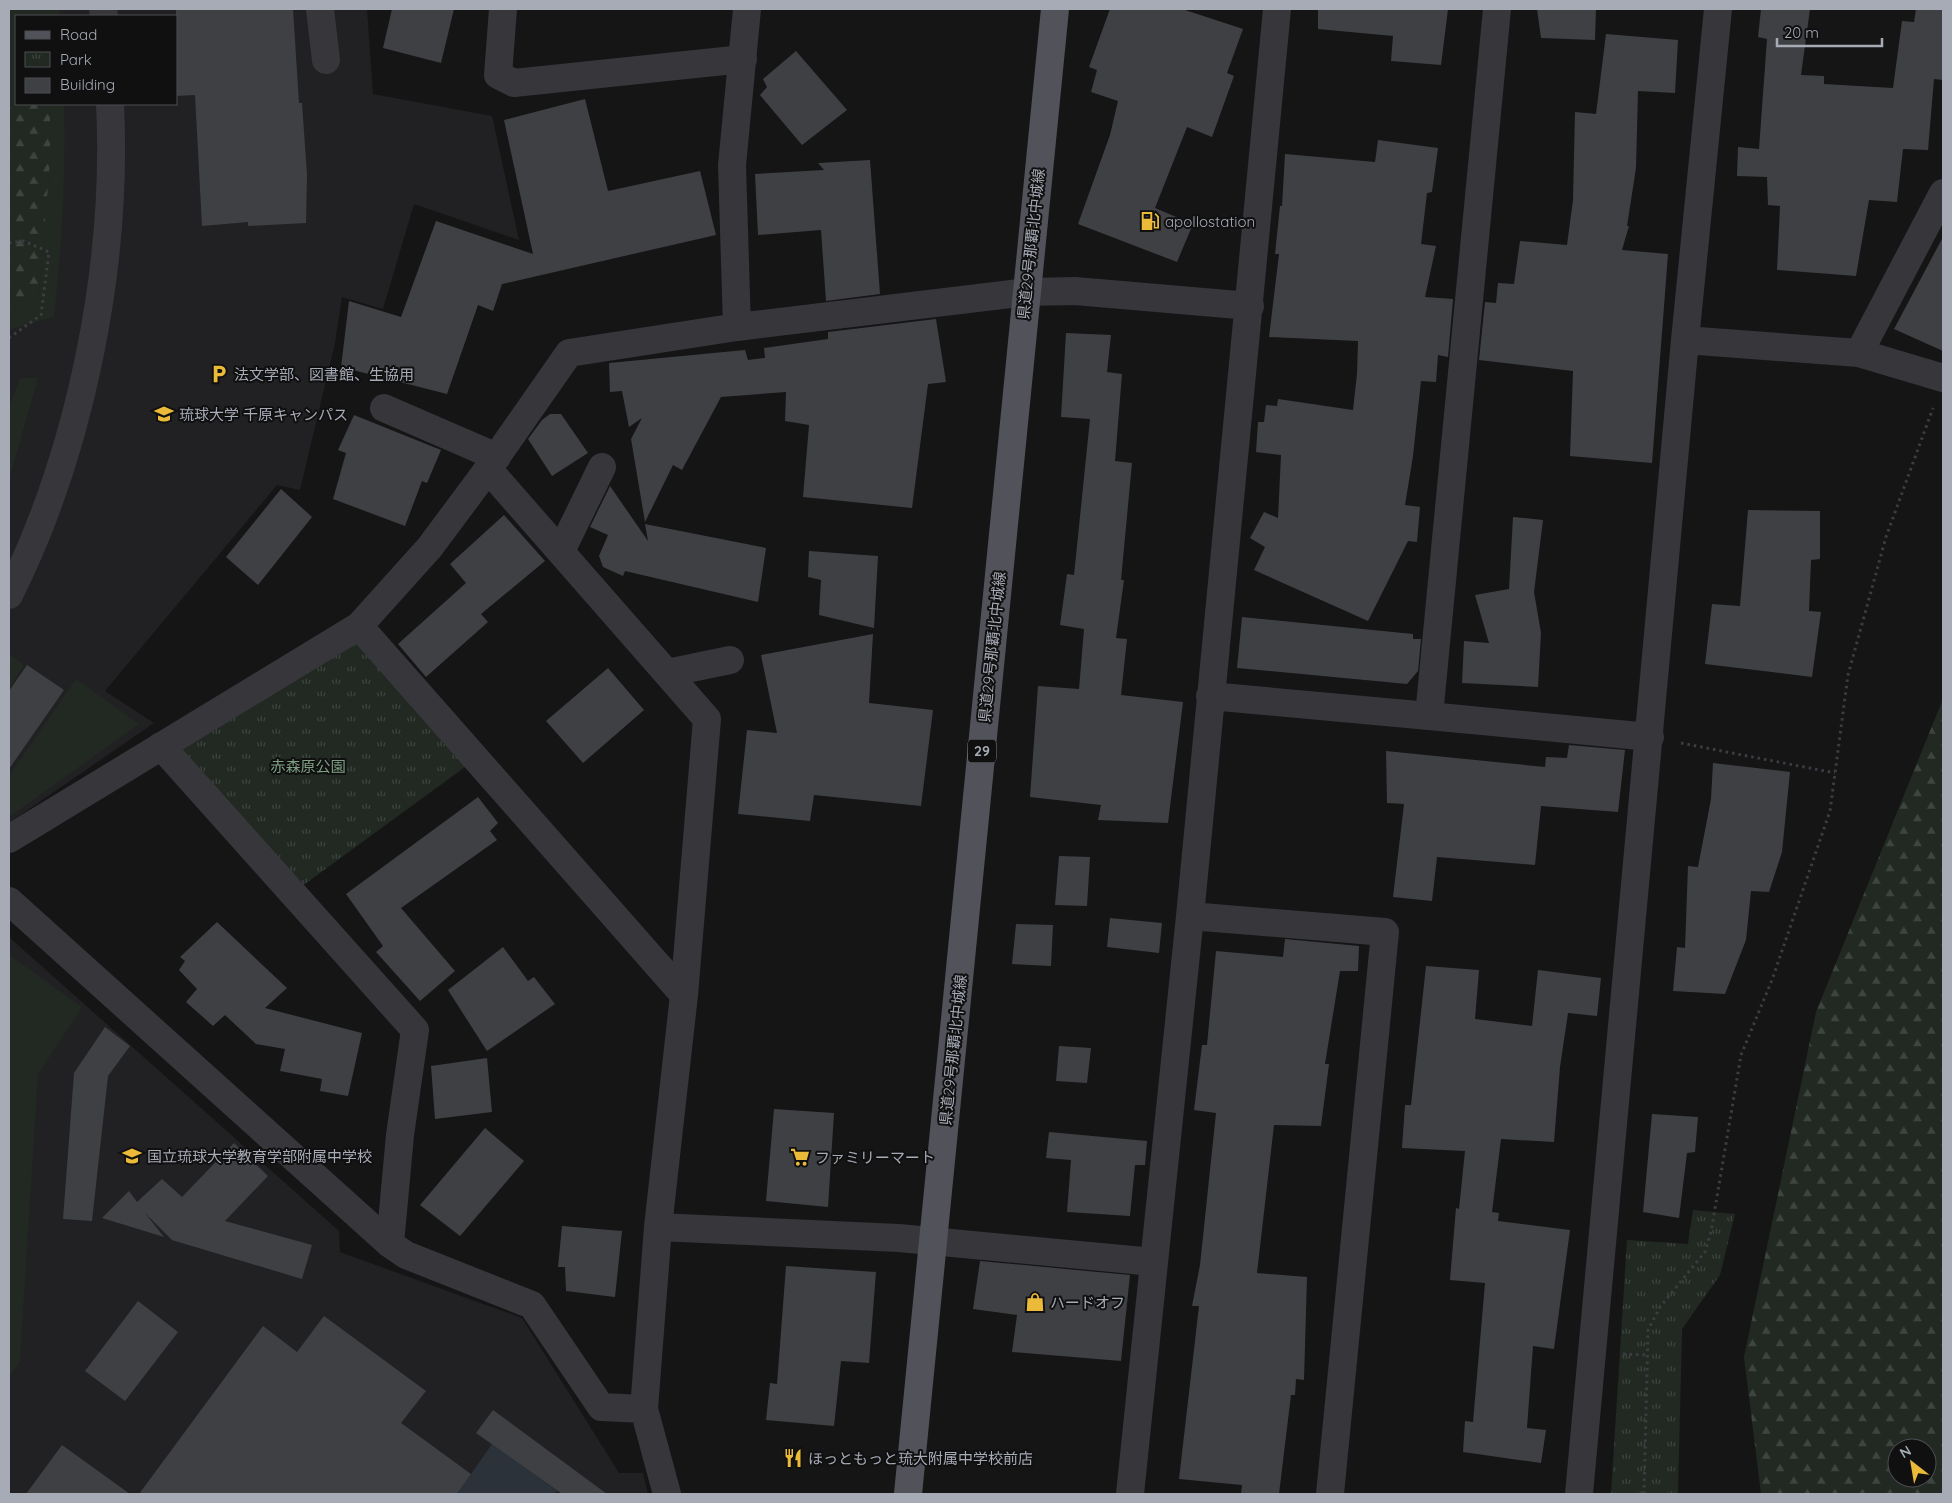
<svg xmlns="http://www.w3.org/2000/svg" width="1952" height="1503" font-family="Quicksand,'Noto Sans JP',sans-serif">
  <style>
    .built { fill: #212123; fill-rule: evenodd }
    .green { fill: #212922 }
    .forest { fill: url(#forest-firs); fill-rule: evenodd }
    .park { fill: url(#park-tufts) }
    .water { fill: #2b323a }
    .building { fill: #3f4043 }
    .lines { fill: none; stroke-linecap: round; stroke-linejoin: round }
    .path { stroke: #3c3d42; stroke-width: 3; stroke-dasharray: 2.5 4; stroke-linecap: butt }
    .minor { stroke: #36363b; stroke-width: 28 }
    .major { stroke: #52535a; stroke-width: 28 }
    .labels { text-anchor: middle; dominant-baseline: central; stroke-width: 4; stroke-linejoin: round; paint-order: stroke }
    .shield { fill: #101011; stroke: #7a7c84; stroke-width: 1 }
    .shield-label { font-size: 14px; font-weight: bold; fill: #a7abb6 }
    .poi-label { font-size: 15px; fill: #a7abb6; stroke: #101011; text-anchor: start }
    .street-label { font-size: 15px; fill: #a7abb6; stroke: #101011 }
    .park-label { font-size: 15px; fill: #7fa083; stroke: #101011 }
  </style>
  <defs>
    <pattern id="forest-firs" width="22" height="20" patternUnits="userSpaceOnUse" patternTransform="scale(1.25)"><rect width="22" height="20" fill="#212922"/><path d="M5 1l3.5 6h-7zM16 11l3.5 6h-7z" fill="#3e4540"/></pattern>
    <pattern id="park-tufts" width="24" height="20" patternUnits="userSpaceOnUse" patternTransform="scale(1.25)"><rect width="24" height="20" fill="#212922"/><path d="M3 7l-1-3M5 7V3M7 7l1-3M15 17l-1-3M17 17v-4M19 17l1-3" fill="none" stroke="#3e4540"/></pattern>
  </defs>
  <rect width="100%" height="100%" fill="#151516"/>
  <!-- built -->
  <path class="built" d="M9,9H367L373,94L492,116L519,240L414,204L383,309L342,297L335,343L300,490L277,485L105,691L154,723L9,823ZM16,16H176V104H16Z
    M9,937L339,1231L340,1252L522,1318L619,1473H643L648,1494H9Z"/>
  <!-- green -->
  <path class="green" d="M9,9H59V16H16V43H9Z
    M50,104H64C66,176 62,246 54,317L9,330V314L39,294L50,162Z
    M20,378H38L9,480V407Z
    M9,654L24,665L9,688Z
    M76,679L139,724L9,817V776Z
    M9,955L82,1007L38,1074L20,1361L9,1377Z"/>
  <!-- forest -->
  <path class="forest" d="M9,43H16V104H50V162L39,294L9,314Z
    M1943,699V1494H1761L1744,1357L1816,1012ZM1897,1448H1927V1478H1897Z"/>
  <!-- park -->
  <path class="park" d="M359,626L476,759L294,892L161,746Z
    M1693,1210L1735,1214L1720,1275L1682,1329L1678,1494H1611L1627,1240L1688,1244Z"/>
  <!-- water -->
  <path class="water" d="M492,1444L557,1491L555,1494H457Z"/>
  <!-- building -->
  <path class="building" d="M176,9H293L299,103H302L307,175L306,223L248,226V222L202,226L195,95L176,96Z
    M392,9H454L441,63L383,48Z
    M1110,9H1182L1243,29L1227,73L1234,76L1212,137L1187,127L1155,208L1193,224L1177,262L1078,224L1110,135L1118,101L1091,92L1097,70L1089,67Z
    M1318,9H1448L1441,65L1391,61L1393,36L1318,29Z
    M1537,9H1596L1595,40L1541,38Z
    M1761,9H1810L1801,75L1824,76V84L1893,88L1902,21L1914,22L1916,9H1943V80L1934,79L1928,150L1903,149L1897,202L1869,200L1856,276L1777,270L1780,206L1768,205L1767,177L1737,176L1738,147L1759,149L1767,39L1758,37Z
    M1606,34L1678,40L1675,93L1638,91L1636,168L1627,226H1629L1622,250L1668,254L1652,463L1570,456L1573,371L1479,360L1485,302L1496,303L1498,283L1514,284L1520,241L1567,245L1573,200L1575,112L1596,114Z
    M796,51L847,110L802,145L760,95L767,87L763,79Z
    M585,99L608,191L700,171L716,235L502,284L493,311L478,305L447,394L341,367L349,301L401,317L436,221L533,254L504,120Z
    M1378,140L1438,148L1432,192L1427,193L1421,244L1436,246L1425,297L1453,299L1448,357L1438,355L1436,382L1421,381L1413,456L1405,505L1420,507L1417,542L1408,541L1368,621L1254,570L1265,547L1250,538L1264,512L1278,518L1281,455L1256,452L1258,422H1264L1266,405L1277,406L1278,399L1353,410L1357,374L1358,341L1269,337L1279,254H1275L1280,206H1282L1285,154L1375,162Z
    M870,160L880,294L826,301L821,230L758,235L755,174L824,170L818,163Z
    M1943,237V351L1894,329Z
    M936,319L946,382L928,384L912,508L803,497L809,425L785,421L786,392L721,397L682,470L673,465L645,522L631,439L642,418L629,427L622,391L610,392L609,363L745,350L748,360L765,358L764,348L828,339V332Z
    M1066,333L1111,335L1107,372L1122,374L1115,461L1132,463L1121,580H1124L1116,638L1127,639L1121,695L1183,702L1168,823L1098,820L1101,805L1030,797L1038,686L1079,689L1084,629L1060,625L1067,574L1074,575L1090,419L1061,417Z
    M550,414H561L588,453L552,476L528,439L542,420Z
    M354,415L441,450L427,483L422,481L405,526L333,499L346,453L338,450Z
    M610,486L648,541L645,524L766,548L758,602L625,571L623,576L603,567L599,556L608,535L590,527Z
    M281,489L312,517L258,585L226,557Z
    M1748,510L1820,511V559L1811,560L1809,611L1821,612L1812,677L1705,664L1712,604L1740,606Z
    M504,515L545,561L481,614L488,622L426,677L398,644L466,583L450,564Z
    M1513,517L1543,520L1534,592L1541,633L1538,687L1462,683L1464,641L1489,643L1475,595L1509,589Z
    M809,551L878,556L874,628L819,615L821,580L808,577Z
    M1242,617L1413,634V639H1421L1418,671L1407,684L1237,668Z
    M873,634L869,703L933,710L921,806L814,795L810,821L738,814L747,730L777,733L761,655Z
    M27,665L64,690L9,769V691Z
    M608,668L644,710L583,763L546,721Z
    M1569,745L1625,750L1618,812L1541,806L1535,865L1437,857L1432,901L1393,897L1404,804L1387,803L1386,751L1545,767L1546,757L1567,758Z
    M1713,763L1790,772L1782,852L1769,892L1751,891L1746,940L1725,994L1673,991L1677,947L1685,948L1688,866L1698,867L1711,799Z
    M478,797L498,823L490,831L497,840L401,908L455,971L420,1001L376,952L383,946L346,894Z
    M1059,856L1090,857L1087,906L1055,905Z
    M1110,918L1162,923L1159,953L1107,947Z
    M217,922L287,988L265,1008L362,1033L348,1096L320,1091L322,1079L280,1071L285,1049L256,1044L225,1015L213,1026L186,1002L197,989L179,970L185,961L180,957Z
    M1016,924L1053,925L1051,966L1012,964Z
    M1285,939L1359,946L1358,971H1340L1325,1064H1329L1321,1126L1274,1125L1257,1273L1307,1277L1304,1380L1296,1379L1295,1395H1291L1279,1494H1241L1242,1485L1179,1479L1199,1306H1192L1200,1265L1216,1113L1194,1110L1202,1045H1207L1216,951L1283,957Z
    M503,947L528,981L534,977L555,1004L487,1051L448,990Z
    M1426,966L1479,970L1475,1019L1532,1026L1538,970L1601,978L1597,1016L1568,1013L1560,1067L1554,1142L1501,1139L1492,1212L1499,1213L1498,1221L1570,1230L1554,1349L1533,1346L1527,1428L1546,1430L1541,1463L1463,1452L1465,1421L1473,1422L1485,1283L1450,1280L1456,1208L1459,1209L1465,1151L1402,1148L1405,1105H1411Z
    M105,1027L130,1046L108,1076L92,1221L63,1219L74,1073Z
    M1059,1046L1091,1048L1087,1083L1056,1081Z
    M487,1058L492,1112L435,1119L431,1066Z
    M774,1109L834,1113L828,1207L766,1201Z
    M1652,1114L1698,1117L1695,1152L1687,1153L1679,1218L1643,1212Z
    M485,1128L524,1161L460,1236L420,1205Z
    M1049,1132L1147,1141L1145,1165H1135L1130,1216L1067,1212L1071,1160L1046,1158Z
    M234,1143L268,1176L225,1221L312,1245L302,1279L172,1240L145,1213L164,1237L102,1218L129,1191L137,1202L162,1179L182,1197Z
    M562,1226L622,1231L615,1297L566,1291L565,1267H558Z
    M980,1261L1130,1275L1121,1361L1012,1352L1017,1315L973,1309Z
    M786,1266L876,1272L869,1363L841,1361L834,1426L766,1420L770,1383L777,1384Z
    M138,1301L178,1332L125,1401L85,1371Z
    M324,1316L426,1391L401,1423L471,1474L457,1494H139L263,1326L297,1352Z
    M493,1410L607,1494H562L476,1433Z
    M62,1445L130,1494H26Z"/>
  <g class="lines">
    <!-- path -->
    <path class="path" d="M9,243L24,241L49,252L41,315L9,338
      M1681,743L1835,773
      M1623,1354L1647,1355
      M1644,1494L1648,1330L1660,1307L1705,1252L1711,1232L1741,1055L1772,980L1830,811L1848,675L1886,537L1933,408"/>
    <!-- minor -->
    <path class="minor" d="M103,9L104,16
      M320,9L326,60
      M503,9L498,75L514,83L743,59
      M1497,9L1429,716L1650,737
      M737,327L732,165L747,9
      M1685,340L1859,353L1943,193
      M1859,353L1943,378
      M384,408L497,457
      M488,469L707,719L684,995L658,1227
      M561,551L602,467
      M9,595C81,451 118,265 110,104
      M359,626L684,995
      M667,673L730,660
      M1210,696L1429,716
      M161,746L415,1030L400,1135L390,1244L406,1255L532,1305L601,1407L644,1409L667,1494
      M9,839L359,626L430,547L488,469L569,353L737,327L1027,292L1075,291L1250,306
      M9,901L390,1244
      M1190,916L1385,932L1330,1494
      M644,1409L658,1227L899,1238L1154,1262
      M1130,1494L1190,916L1277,9
      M1579,1494L1685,340L1718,9"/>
    <!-- major -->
    <path class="major" d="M908,1494L1055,9"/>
  </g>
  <!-- icons -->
  <defs>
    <g id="fuel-bare" transform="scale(1.5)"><path d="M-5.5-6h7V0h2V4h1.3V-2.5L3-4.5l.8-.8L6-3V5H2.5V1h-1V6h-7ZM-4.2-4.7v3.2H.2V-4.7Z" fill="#ebba38" stroke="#101011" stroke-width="2.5" paint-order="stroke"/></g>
    <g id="parking-bare" transform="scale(1.5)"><path d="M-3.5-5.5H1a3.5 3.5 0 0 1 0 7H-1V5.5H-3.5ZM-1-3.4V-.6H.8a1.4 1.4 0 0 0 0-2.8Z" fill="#ebba38" stroke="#101011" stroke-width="2.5" paint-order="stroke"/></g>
    <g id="university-bare" transform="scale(1.5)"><path d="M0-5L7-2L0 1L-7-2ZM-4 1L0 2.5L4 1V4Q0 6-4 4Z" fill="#ebba38" stroke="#101011" stroke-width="2.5" paint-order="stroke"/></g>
    <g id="school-bare" transform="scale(1.5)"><path d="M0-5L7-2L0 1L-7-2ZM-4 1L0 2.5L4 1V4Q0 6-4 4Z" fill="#ebba38" stroke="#101011" stroke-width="2.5" paint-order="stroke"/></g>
    <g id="supermarket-bare" transform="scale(1.5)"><path d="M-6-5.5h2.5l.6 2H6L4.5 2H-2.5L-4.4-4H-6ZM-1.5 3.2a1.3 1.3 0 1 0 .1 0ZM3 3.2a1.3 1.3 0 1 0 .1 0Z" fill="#ebba38" stroke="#101011" stroke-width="2.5" paint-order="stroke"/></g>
    <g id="shop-bare" transform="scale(1.5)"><path d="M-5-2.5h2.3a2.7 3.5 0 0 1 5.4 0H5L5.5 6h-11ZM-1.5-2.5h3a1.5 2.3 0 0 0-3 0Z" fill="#ebba38" stroke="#101011" stroke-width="2.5" paint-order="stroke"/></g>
    <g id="restaurant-bare" transform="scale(1.5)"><path d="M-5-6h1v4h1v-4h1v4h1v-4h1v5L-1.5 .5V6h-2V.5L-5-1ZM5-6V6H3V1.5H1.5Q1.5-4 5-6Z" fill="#ebba38" stroke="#101011" stroke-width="2.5" paint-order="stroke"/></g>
  </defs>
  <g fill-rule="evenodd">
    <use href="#fuel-bare" x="1150" y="221"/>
    <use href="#parking-bare" x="219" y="374"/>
    <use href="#university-bare" x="164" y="414"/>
    <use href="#school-bare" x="132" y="1156"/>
    <use href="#supermarket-bare" x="800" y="1157"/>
    <use href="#shop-bare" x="1035" y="1302"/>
    <use href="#restaurant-bare" x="793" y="1458"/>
  </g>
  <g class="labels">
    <!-- shield labels -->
    <rect class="shield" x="968" y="739.5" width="28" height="23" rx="4"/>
    <g class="shield-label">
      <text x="982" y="751">29</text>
    </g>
    <!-- poi labels -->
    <g class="poi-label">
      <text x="1165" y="221">apollostation</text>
      <text x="234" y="374">法文学部、図書館、生協用</text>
      <text x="179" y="414">琉球大学 千原キャンパス</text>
      <text x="147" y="1156">国立琉球大学教育学部附属中学校</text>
      <text x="815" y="1157">ファミリーマート</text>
      <text x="1050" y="1302">ハードオフ</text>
      <text x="808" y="1458">ほっともっと琉大附属中学校前店</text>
    </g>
    <!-- street labels -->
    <g class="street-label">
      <text transform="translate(1031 244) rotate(-84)">県道29号那覇北中城線</text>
      <text transform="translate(992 647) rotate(-84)">県道29号那覇北中城線</text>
      <text transform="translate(953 1050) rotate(-84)">県道29号那覇北中城線</text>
    </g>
    <!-- park labels -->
    <g class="park-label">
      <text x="308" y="766">赤森原公園</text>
    </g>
  </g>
  <!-- border -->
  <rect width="1952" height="1503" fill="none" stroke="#a7abb6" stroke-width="20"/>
  <!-- legend -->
  <rect x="15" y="15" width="162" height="90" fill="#101011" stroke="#4c4e53"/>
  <rect x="25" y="31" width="25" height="8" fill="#52535a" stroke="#4c4e53"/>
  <text x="60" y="40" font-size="15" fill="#a7abb6">Road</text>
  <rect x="25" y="52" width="25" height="15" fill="url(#park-tufts)" stroke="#4c4e53"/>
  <text x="60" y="65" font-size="15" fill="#a7abb6">Park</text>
  <rect x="25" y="78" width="25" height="15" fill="#3f4043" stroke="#4c4e53"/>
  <text x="60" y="90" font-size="15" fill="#a7abb6">Building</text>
  <!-- north arrow -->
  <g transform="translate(1912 1463) rotate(329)"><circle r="24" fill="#101011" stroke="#4c4e53"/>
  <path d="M0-4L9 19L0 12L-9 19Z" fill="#ebba38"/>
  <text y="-8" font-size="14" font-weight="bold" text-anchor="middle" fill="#a7abb6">N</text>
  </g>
  <!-- scale -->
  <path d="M1777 38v8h105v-8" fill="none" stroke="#a7abb6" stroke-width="2.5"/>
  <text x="1784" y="38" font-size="15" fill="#a7abb6" stroke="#101011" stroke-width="4" paint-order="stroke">20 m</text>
</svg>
